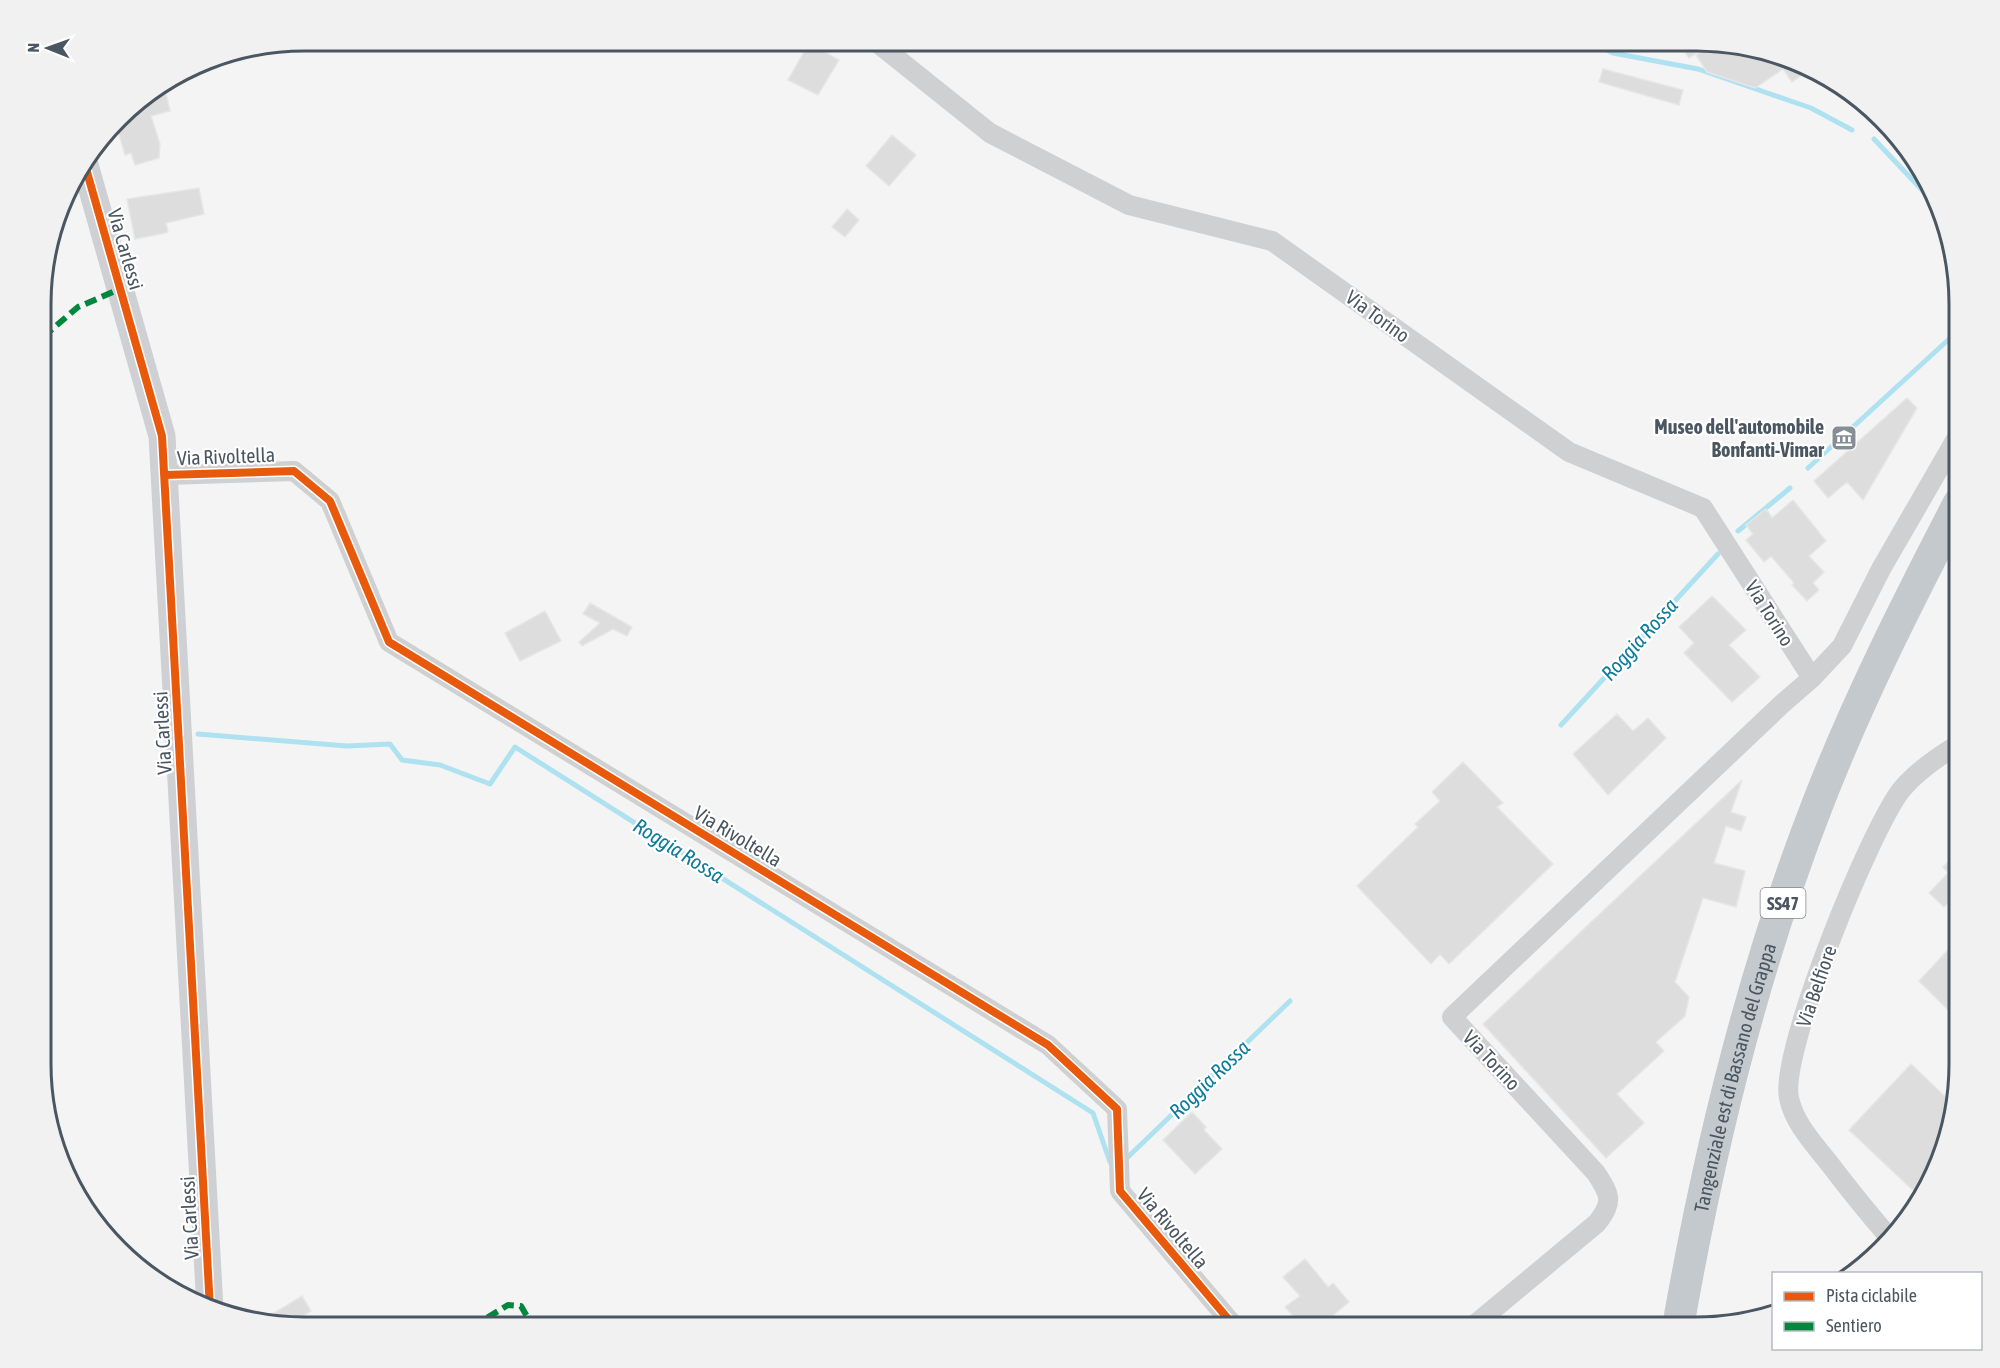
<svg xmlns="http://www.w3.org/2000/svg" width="2000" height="1368" font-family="'Asap Condensed',sans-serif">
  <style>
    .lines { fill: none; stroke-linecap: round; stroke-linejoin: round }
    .stream { stroke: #aee2f0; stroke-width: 5 }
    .building { fill: #ddddde; stroke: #e5e6e7; stroke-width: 1.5 }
    .minor { stroke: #ced0d2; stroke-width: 20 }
    .secondary { stroke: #ced0d4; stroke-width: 27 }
    .trunk { stroke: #c4c9cd; stroke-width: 32 }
    .quiet { stroke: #00873e; stroke-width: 6; stroke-dasharray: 12 6; stroke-linecap: butt }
    .cycleway-casing { stroke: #fff; stroke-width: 11 }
    .cycleway { stroke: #e8590c; stroke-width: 8 }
    .labels { text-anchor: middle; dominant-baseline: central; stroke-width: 4.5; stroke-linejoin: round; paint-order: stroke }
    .shield { fill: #fff; stroke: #808990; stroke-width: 1.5 }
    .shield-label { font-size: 18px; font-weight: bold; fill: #4a5661 }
    .street-label { font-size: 20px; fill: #4a5661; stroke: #fff }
    .poi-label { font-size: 20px; font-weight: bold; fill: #4a5661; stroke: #fff; text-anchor: end }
    .water-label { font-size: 21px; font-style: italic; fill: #0c7c9b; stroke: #fff }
    .rim { fill: none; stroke: #4a5661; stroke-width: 3 }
  </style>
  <rect width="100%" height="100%" fill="#f4f4f4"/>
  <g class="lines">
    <!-- stream -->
    <path class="stream" d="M1587,41L1613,53L1698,69L1811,108L1852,130
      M1874,139L1938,207
      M1808,468L1959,330
      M1738,531L1790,488
      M1561,725L1718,554
      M198,734L347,746L390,744L402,760L440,765L490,784L515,747L1093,1113L1110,1162
      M1128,1157L1290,1001"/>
  </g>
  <!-- building -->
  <path class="building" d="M1677,41H1713L1689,58Z
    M1716,42L1781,55L1809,70L1792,82L1783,69L1755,88L1707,72L1696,55Z
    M808,45L813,49L815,46L839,60L818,95L788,80Z
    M1603,69L1683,90L1679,105L1599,82Z
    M164,85L170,111L151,116L160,144L159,158L135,165L131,153L125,155L116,124L130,106Z
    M892,135L916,155L889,186L866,166Z
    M199,188L204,214L166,223L168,232L165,233L135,239L127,199Z
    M847,209L859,220L845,237L832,227Z
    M1907,398L1917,408L1863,500L1847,482L1828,498L1814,481Z
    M1793,500L1826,541L1809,556L1824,572L1813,583L1819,590L1807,601L1792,585L1794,583L1771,556L1764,562L1746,540L1753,534L1746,525L1766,509L1772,518Z
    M1712,596L1746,630L1729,645L1760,677L1732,702L1684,653L1694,643L1679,627Z
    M590,603L632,627L627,636L613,629L582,646L579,642L600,623L583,614Z
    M545,611L561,641L520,661L505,633Z
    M1617,714L1633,731L1648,718L1666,738L1608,795L1573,754Z
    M1463,762L1503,803L1497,807L1553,864L1449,964L1440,954L1431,964L1357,886L1418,827L1415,824L1440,801L1432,792Z
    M1742,780L1731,812L1746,817L1741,831L1726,826L1714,863L1745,871L1736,907L1703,898L1675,982L1689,997L1685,1016L1656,1042L1664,1051L1617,1094L1644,1123L1606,1158L1483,1024Z
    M1959,851V892L1944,907L1929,893L1948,873L1943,867Z
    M1959,938V998L1948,1010L1919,981Z
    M1911,1064L1954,1105L1945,1149L1920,1197L1849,1130Z
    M1192,1112L1206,1127L1204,1130L1222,1149L1195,1174L1163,1140Z
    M1305,1259L1328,1287L1333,1283L1349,1302L1319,1327H1303L1285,1307L1300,1296L1283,1277Z
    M302,1296L311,1311L286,1327L282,1326L274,1313Z"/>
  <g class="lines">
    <!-- minor -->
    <path class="minor" d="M875,41L990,133L1129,205L1272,241L1569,452L1703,508L1812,678
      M165,475L294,471L330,501L389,642L1048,1045L1117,1109L1120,1191L1235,1327
      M1889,1237C1868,1213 1848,1188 1829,1163C1814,1144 1794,1123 1789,1098C1779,1053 1871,827 1902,789C1917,771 1939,756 1959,744
      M1472,1327L1597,1223C1614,1201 1610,1195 1596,1173L1452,1017L1782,704L1812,678L1842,646L1881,569L1959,434"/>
    <!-- secondary -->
    <path class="secondary" d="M85,165L162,436L210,1309"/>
    <!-- trunk -->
    <path class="trunk" id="s1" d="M1678,1327C1709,1149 1752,972 1818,803C1858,700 1908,601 1959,503"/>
    <!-- quiet -->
    <path class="quiet" d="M43,337L78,307L120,289
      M472,1327L508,1305L521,1306L533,1327"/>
    <!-- cycleway casing -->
    <g class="cycleway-casing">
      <path id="cycleway" d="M85,165L162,436L210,1309
        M165,475L294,471L330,501L389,642L1048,1045L1117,1109L1120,1191L1235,1327"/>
    </g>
    <!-- cycleway -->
    <use href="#cycleway" class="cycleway"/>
  </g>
  <!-- icons -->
  <defs>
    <g id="museum-square" transform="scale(1.35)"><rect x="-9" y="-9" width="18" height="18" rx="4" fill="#868d94" stroke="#fff"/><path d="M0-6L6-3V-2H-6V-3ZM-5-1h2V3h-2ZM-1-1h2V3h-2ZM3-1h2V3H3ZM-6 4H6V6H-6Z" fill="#fff"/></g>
  </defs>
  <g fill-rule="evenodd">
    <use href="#museum-square" x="1844" y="438"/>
  </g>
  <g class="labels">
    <!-- shield labels -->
    <rect class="shield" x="1760.5" y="888" width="45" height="30" rx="4.5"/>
    <g class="shield-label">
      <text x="1783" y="903">SS47</text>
    </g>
    <!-- street labels -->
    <g class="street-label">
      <text transform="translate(126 249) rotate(74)">Via Carlessi</text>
      <text transform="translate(1378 316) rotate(36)">Via Torino</text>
      <text transform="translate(226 456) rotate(-2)">Via Rivoltella</text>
      <text transform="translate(1770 613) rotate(58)">Via Torino</text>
      <text transform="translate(162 733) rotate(-93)">Via Carlessi</text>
      <text transform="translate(738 836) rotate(31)">Via Rivoltella</text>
      <text transform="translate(1816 986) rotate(-71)">Via Belfiore</text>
      <text transform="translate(1492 1060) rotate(47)">Via Torino</text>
      <text stroke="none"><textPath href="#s1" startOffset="256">Tangenziale est di Bassano del Grappa</textPath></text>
      <text transform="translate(189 1218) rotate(-93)">Via Carlessi</text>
      <text transform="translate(1173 1228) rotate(50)">Via Rivoltella</text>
    </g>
    <!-- poi labels -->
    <g class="poi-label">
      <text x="1824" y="426">Museo dell'automobile<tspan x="1824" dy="23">Bonfanti-Vimar</tspan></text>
    </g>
    <!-- water labels -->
    <g class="water-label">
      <text transform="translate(1639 639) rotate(-48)">Roggia Rossa</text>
      <text transform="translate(679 850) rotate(32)">Roggia Rossa</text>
      <text transform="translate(1209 1079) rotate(-44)">Roggia Rossa</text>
    </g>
  </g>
  <!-- crop -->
  <path d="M0 0H2000V1368H0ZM304 51H1696A253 253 0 0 1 1949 304V1064A253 253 0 0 1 1696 1317H304A253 253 0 0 1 51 1064V304A253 253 0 0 1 304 51Z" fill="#f1f1f2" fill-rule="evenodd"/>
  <path class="rim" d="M304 51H1696A253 253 0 0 1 1949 304V1064A253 253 0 0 1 1696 1317H304A253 253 0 0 1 51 1064V304A253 253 0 0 1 304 51Z"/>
  <!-- legend -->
  <rect x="1772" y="1272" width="210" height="78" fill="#ffffff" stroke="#b7bbc0" stroke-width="1.5"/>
  <rect x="1784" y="1292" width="30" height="9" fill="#e8590c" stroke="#b7bbc0" stroke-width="1.5"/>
  <text x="1826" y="1302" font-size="18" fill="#4a5661">Pista ciclabile</text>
  <rect x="1784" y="1322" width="30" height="9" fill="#00873e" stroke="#b7bbc0" stroke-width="1.5"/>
  <text x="1826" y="1332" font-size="18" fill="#4a5661">Sentiero</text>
  <!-- north arrow -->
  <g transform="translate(48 48) rotate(271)" stroke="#ffffff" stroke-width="4.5" paint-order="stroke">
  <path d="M0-4.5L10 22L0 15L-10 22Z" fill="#4a5661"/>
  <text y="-9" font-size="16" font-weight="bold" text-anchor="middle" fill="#4a5661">N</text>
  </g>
</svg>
